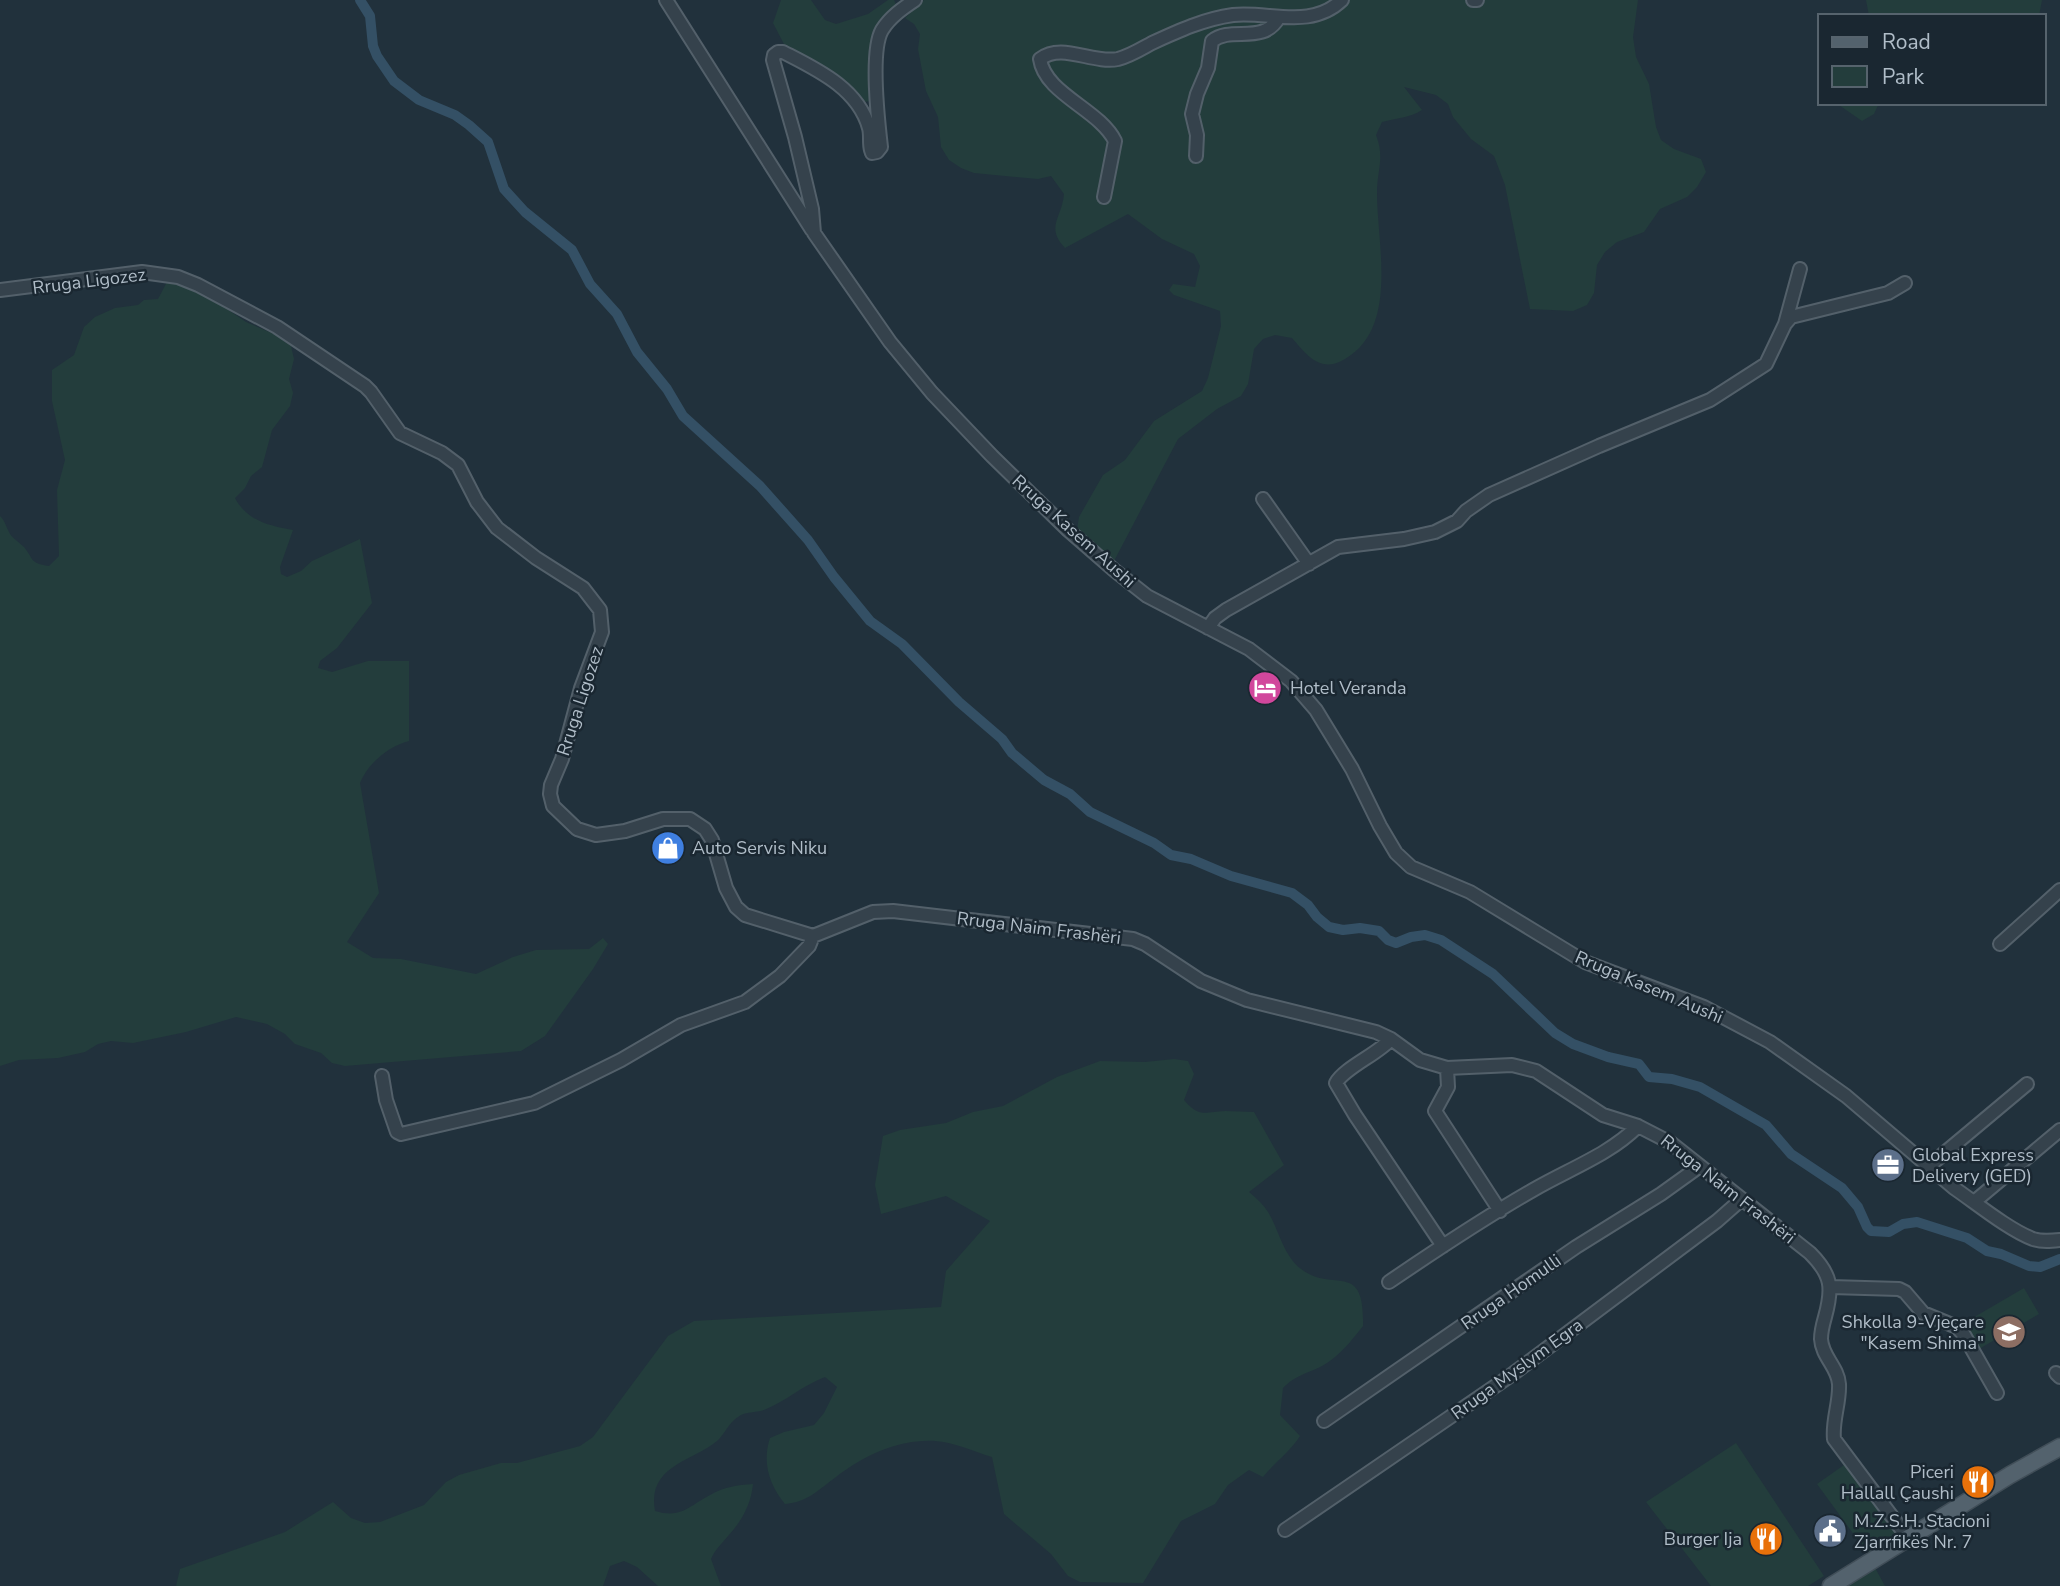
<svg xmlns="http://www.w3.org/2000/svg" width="2060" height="1586" font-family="'Nunito Sans',sans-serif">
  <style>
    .green { fill: #233d3c }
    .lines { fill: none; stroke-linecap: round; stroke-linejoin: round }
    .canal { stroke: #345065; stroke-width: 10 }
    .minor-casing { stroke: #53606a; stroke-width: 16 }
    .major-casing { stroke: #414e58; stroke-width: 19 }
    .minor { stroke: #35424c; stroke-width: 12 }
    .major { stroke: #53626d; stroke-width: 16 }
    .labels { text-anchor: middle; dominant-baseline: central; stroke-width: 5; stroke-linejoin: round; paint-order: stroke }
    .street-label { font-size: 18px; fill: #b0bdc8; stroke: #1a2731 }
    .poi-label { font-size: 18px; fill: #b0bdc8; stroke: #1a2731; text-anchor: start }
  </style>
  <rect width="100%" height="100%" fill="#21313c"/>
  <!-- green -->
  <path class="green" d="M781,0H811L825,20L836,24L868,14L888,0H894L900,13L886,22L874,101L861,102L786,48L773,23Z
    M924,0H1638L1633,37L1636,57L1649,84L1656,127L1661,140L1674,149L1701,159L1706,172L1697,187L1687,197L1660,209L1644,232L1617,242L1605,252L1597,265L1594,293L1587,305L1573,311L1530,309L1505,185L1494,156L1471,139L1453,117L1448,104L1436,95L1404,87L1422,110C1409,118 1397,118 1382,122L1376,135C1385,158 1377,170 1377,193C1377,244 1399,328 1345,359C1320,374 1307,355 1292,338L1275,335L1263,339L1254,349L1248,384L1241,396L1217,409L1178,439L1113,563L1077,529L1079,517L1103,475L1125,460L1154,421L1202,391L1208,378L1221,326L1220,311L1174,295L1169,290L1173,284L1195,287L1200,266L1194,254L1162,239L1128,214L1065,248C1045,227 1062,218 1064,194L1051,176L1038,179L974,173L961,168L949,160L941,147L938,117L926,91L918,49L920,34L914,24L905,18Z
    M1866,0H2042L2039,16H1869Z
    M1836,103H1879L1874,114L1862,121Z
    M168,280L208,296L246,322L274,334L291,346L294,359L289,379L293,393L290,406L272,430L262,467L251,476L245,488L235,498C247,521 270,526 293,530L280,567L281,574L287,577L301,571L312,561L360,539L372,603L337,648L320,661L318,668L332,672L368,661H409V741C389,746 368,763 360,783L379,893L347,942L373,958L401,959L476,974L513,957L536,950L589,949L603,938L608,944L593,969L545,1036L521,1051L345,1066L332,1063L321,1053L295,1044L285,1034L267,1024L236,1017L186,1032L133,1043L111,1041L98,1044L85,1052L58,1058L19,1060L0,1066V516C5,521 5,524 8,530C11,538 18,541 24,547C34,559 29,563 49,566L59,556L57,490L65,460L52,401V370L74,355L84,327L95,317L115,308L138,305L144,300L158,299Z
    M1174,1059L1188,1061L1194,1074L1184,1100C1199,1118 1205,1112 1225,1111C1234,1111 1244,1112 1254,1112L1284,1165L1249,1192C1256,1198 1263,1204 1268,1212C1279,1230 1283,1255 1301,1269C1334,1294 1365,1259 1363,1326C1351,1341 1339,1357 1322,1366C1306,1374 1296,1375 1283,1388L1280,1415L1300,1436C1290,1452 1275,1462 1263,1477L1249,1470L1228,1485L1215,1504L1181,1521L1143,1583L1080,1582L1068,1576L1051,1554L1004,1514L992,1457C975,1452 954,1442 935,1441C899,1439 865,1455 836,1477C818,1490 808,1502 785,1504C769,1485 762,1462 770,1438L784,1432L814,1425L824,1413L837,1387L825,1377C803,1385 785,1402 764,1410C755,1413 746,1411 738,1417C729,1422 725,1434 717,1441C691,1462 647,1466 655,1511C681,1519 689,1506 710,1495C724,1487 737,1485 753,1484C751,1504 742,1521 728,1536C721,1545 716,1548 711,1559L721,1586H658L637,1567L624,1561L610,1566L603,1586H176L180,1569L285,1532L333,1502L351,1518L365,1523L380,1522L424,1505L446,1482L459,1475L501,1463H517L580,1446L593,1437L668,1336L694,1321L941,1307L946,1271L990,1221L946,1196L881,1214L875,1185L883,1136L900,1130L946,1123L973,1112L1003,1106L1057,1077L1100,1061L1145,1062Z
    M2024,1288L2039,1314L1979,1349L1964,1323Z
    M1736,1443L1824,1576L1808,1586H1711L1646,1502Z
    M1844,1465L1899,1535L1868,1554L1817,1484Z
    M1874,1566L1885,1586H1840Z"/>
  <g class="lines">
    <!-- canal -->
    <path class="canal" d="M360,0L370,16L373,46L377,56L394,81L419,100L455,115L469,125L488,142L504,189L525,212L572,250L590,284L617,314L637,352L667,389L683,416L760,486L808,540L834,577L870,621L902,644L959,702L1002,739L1012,753L1044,780L1070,794L1090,812L1154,843L1171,855L1191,859L1231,876L1292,893L1308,905L1317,917L1329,927L1343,930L1360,928L1379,931L1388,940L1396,943L1411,937L1425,935L1441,940L1493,974L1555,1033L1573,1044L1608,1057L1639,1064L1649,1077L1672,1079L1700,1087L1766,1125L1791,1154L1842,1188L1858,1207L1867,1227L1871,1231L1889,1232L1903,1224L1917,1222L1967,1238L1987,1251L2001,1254L2029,1266L2040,1267L2060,1259"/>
    <!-- minor casing -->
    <g class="minor-casing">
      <path id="minor" d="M666,0L812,230
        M915,0C903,8 890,17 882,30C870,51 878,121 881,147L877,152L872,153L871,150C869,143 871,135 869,128C858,88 816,69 783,52H778L774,55L773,60L795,137L812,209L814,233L890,342L932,393L992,456L1068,530L1114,570L1147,596L1249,649L1291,681L1316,710L1352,769L1380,826L1396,853L1411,867L1470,892L1585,962L1704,1007L1770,1042L1846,1096L1954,1188C1976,1203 2009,1230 2033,1239C2042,1242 2051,1241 2060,1240
        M1473,0H1477
        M1196,156L1197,135L1192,114L1197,94L1208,68L1212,41C1232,25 1263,46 1279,17
        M1104,197L1115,141C1099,109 1045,94 1040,59C1062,42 1092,64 1118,59C1130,56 1141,49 1152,43C1178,31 1204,19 1233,15C1269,11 1311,30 1342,0
        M0,290L142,272L178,277L198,285L277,327L365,386L371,392L400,433L442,453L458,465L477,502L497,528L536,558L583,588L600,610L602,632L581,688L562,759L551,785L550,794L553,806L577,829L596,835L625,831L663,819H690L705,829L712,840L726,888L736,907L745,915L813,936
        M1785,324L1800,269
        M1263,499L1309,564
        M1208,628L1215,618L1226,610L1338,547L1404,539L1435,532L1457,521L1466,511L1489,495L1599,446L1710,400L1766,364L1785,324L1791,317L1888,293L1905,283
        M2000,944L2060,890
        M1391,1039C1378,1054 1344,1068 1336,1083L1355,1115L1443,1246
        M1447,1068L1448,1087L1435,1111L1500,1211
        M382,1076L386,1100L397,1132L401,1134L534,1103L621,1060L681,1025L745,1002L780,976L809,946L813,936L873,912L893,911L1133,939L1145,944L1201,981L1247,1000L1376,1032L1391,1039L1420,1060L1447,1068L1512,1065L1536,1071L1603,1115L1638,1126L1671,1143L1810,1253C1832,1275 1833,1288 1825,1317C1823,1324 1821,1332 1821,1339C1822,1357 1838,1367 1839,1384C1840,1403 1832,1420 1834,1439L1908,1538
        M1929,1166L2027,1084
        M1974,1202L2060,1130
        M1389,1282C1436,1250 1484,1218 1533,1190C1569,1169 1609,1155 1638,1126
        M1831,1287L1899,1289L1905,1292L1923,1313L1957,1327L1964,1335L1997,1393
        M2056,1373L2060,1377
        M1324,1421L1576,1247L1661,1194L1700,1166
        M1285,1530L1510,1376L1717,1221L1742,1199"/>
    </g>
    <!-- major casing -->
    <g class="major-casing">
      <path id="major" d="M1831,1586L2010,1475L2060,1447"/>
    </g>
    <!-- minor -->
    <use href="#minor" class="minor"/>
    <!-- major -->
    <use href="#major" class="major"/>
  </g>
  <!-- icons -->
  <defs>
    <g id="hotel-disc" transform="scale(1.75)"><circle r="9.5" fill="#d1479c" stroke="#1a2731"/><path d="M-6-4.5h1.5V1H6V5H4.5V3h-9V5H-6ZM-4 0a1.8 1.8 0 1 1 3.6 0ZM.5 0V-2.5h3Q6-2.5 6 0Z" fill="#fff"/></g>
    <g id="shop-disc" transform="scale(1.75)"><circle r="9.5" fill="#3f7fe0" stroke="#1a2731"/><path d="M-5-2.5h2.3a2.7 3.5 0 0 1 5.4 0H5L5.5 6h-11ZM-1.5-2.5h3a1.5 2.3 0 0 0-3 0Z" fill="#fff"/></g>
    <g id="office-disc" transform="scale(1.75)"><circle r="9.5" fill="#5c6f8a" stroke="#1a2731"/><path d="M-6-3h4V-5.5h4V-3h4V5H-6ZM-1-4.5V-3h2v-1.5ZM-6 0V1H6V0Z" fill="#fff"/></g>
    <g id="school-disc" transform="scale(1.75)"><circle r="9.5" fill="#8d6e63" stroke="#1a2731"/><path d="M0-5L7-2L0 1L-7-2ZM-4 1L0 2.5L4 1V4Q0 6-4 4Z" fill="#fff"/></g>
    <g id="restaurant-disc" transform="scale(1.75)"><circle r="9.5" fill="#e8710a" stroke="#1a2731"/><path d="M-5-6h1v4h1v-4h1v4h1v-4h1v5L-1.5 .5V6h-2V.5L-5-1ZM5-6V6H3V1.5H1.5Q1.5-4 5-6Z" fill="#fff"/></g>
    <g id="civic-disc" transform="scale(1.75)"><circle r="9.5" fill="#5c6f8a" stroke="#1a2731"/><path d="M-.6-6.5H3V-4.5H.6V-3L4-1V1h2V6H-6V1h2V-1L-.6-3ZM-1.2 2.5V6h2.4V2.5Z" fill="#fff"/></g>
  </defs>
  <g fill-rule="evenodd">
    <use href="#hotel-disc" x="1265" y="688"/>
    <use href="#shop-disc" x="668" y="848"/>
    <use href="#office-disc" x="1888" y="1165"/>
    <use href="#school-disc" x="2009" y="1332"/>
    <use href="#restaurant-disc" x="1978" y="1482"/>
    <use href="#civic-disc" x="1830" y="1531"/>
    <use href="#restaurant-disc" x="1766" y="1539"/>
  </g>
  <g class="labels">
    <!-- street labels -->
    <g class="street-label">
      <text transform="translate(89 281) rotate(-7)">Rruga Ligozez</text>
      <text transform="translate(1074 531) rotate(42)">Rruga Kasem Aushi</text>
      <text transform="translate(580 701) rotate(-72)">Rruga Ligozez</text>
      <text transform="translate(1039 928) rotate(7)">Rruga Naim Frashëri</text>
      <text transform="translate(1649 987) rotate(23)">Rruga Kasem Aushi</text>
      <text transform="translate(1728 1189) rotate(38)">Rruga Naim Frashëri</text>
      <text transform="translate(1511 1292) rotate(-35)">Rruga Homulli</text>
      <text transform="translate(1517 1369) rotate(-36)">Rruga Myslym Egra</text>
    </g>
    <!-- poi labels -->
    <g class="poi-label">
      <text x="1290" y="688">Hotel Veranda</text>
      <text x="692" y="848">Auto Servis Niku</text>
      <text x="1912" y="1155">Global Express<tspan x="1912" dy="21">Delivery (GED)</tspan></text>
      <text x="1984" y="1322" text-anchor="end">Shkolla 9-Vjeçare<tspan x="1984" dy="21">"Kasem Shima"</tspan></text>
      <text x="1954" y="1472" text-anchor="end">Piceri<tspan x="1954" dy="21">Hallall Çaushi</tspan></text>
      <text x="1854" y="1521">M.Z.S.H. Stacioni<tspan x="1854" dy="21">Zjarrfikës Nr. 7</tspan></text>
      <text x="1742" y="1539" text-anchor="end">Burger Ija</text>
    </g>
  </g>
  <!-- legend -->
  <rect x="1818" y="14" width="228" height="91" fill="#1a2731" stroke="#56636d" stroke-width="2"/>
  <rect x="1832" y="37" width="35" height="10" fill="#53626d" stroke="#56636d" stroke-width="2"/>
  <text x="1882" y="49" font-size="21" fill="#b0bdc8">Road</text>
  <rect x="1832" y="66" width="35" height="21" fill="#233d3c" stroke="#56636d" stroke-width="2"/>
  <text x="1882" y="84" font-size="21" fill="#b0bdc8">Park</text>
</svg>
